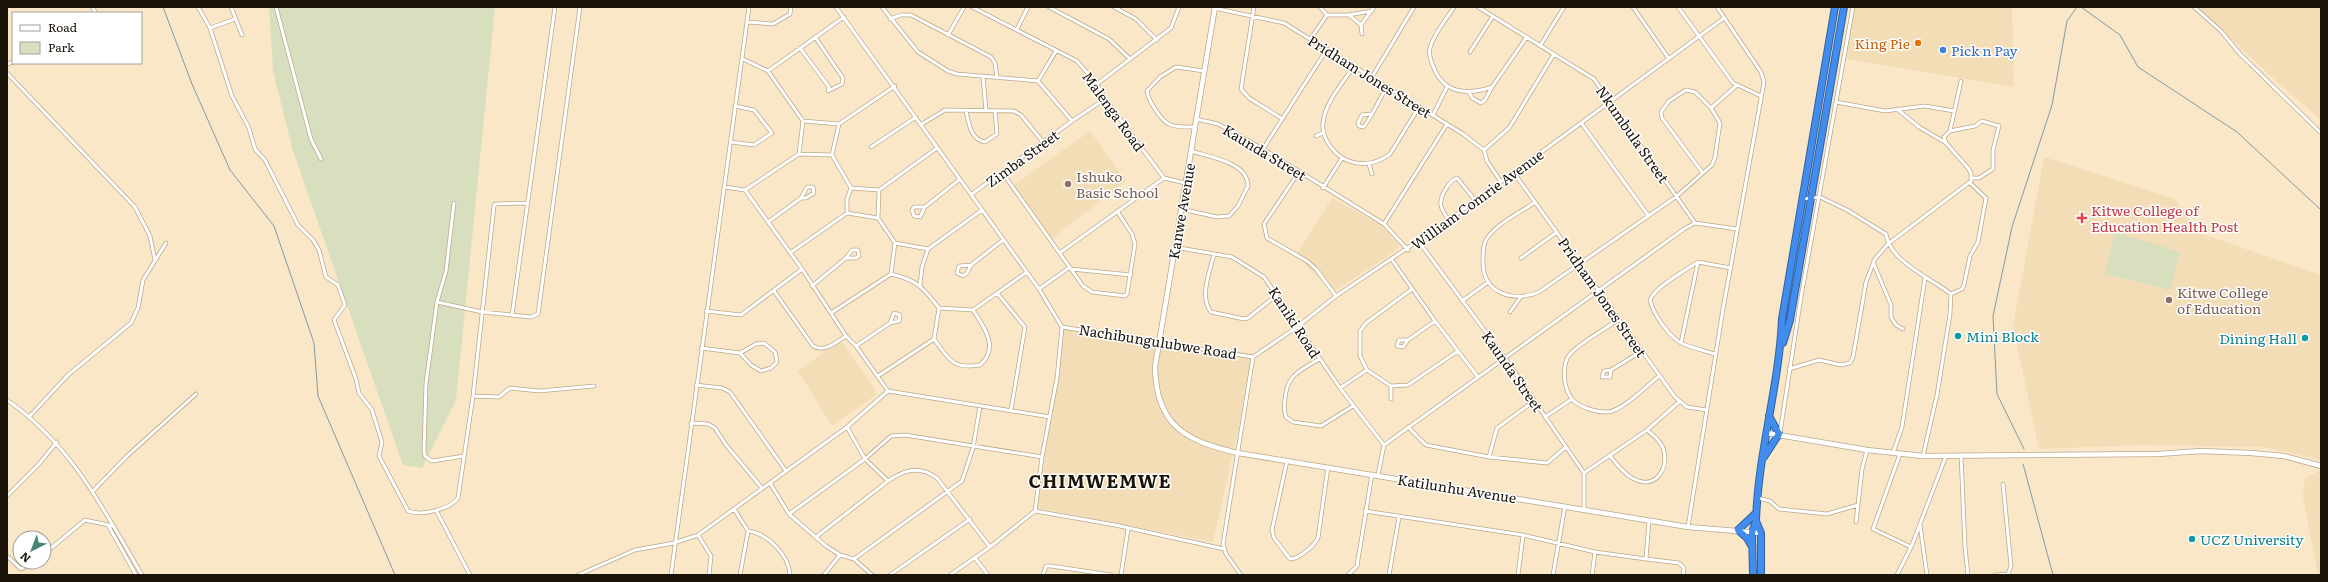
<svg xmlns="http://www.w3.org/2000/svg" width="2328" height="582" font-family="Literata,serif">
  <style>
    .built { fill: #f3ddb7 }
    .green { fill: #d7dfbf }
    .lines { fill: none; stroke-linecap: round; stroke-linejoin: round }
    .stream { stroke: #839ba4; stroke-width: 1 }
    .street-casing { stroke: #baa88b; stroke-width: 4.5 }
    .secondary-casing { stroke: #baa88b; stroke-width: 6 }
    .highway-casing { stroke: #33629e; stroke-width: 8 }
    .street { stroke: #fff; stroke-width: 3 }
    .secondary { stroke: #fff; stroke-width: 4.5 }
    .highway { stroke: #408def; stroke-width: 6 }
    .food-dot { fill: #e8710a; stroke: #fff; stroke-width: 1.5 }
    .shop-dot { fill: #3f7fe0; stroke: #fff; stroke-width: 1.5 }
    .education-dot { fill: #8d6e63; stroke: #fff; stroke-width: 1.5 }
    .health-dot { fill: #e0444e; stroke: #fff; stroke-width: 1.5 }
    .culture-dot { fill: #0f9aa8; stroke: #fff; stroke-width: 1.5 }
    .labels { text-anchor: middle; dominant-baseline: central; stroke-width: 3; stroke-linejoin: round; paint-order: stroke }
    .food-label { font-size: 14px; fill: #c56008; stroke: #fff; text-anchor: end }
    .shop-label { font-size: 14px; fill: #366cbe; stroke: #fff; text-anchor: start }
    .street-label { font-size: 14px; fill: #1a1308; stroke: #fff }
    .education-label { font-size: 14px; fill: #785e54; stroke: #fff; text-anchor: start }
    .health-label { font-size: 14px; fill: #be3a42; stroke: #fff; text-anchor: start }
    .culture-label { font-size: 14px; fill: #0d838f; stroke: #fff; text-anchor: start }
    .district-label { font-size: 18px; font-weight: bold; letter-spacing: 1px; fill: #1a1308; stroke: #fff }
  </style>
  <rect width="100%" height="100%" fill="#fae7c8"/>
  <!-- built -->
  <path class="built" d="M1855,7H2012L2014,87L1846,59Z
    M2198,7H2321V120L2274,79Z
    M1090,131L1126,181L1049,241L1010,188Z
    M2044,157L2175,199L2200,233L2321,275V460L2264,447L2143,445L2039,449L2013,326Z
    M1332,198L1381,225L1400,246L1387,257L1333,292L1296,255Z
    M1064,328L1255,354L1213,542L1037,508Z
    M841,340L874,388L876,395L832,426L798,371Z
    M2321,470V575H2318L2303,497L2305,478Z"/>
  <!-- green -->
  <path class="green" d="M269,7H495L456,400L422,468L403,465L293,151L273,71Z
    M2115,232L2180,252L2170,290L2105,274Z"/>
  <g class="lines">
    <!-- stream -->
    <path class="stream" d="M163,7L192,84L230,170L274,226L314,343L318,396L395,575
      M2081,7L2120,35L2138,67L2237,132L2321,210
      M2024,449L1997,394L1993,316L2012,227L2052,105L2067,21L2077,7
      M2023,464L2053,575"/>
    <!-- street casing -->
    <g class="street-casing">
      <path id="street" d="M92,7L96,13
        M198,7L210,28L232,96L249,128L255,149L265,160L298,225L313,240L319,250L326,277L338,285L345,305L334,320L356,379L359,393L372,410L382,442L379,456L408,511C421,516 449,510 458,498L473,396L494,206L495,204L528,203
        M231,7L242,35
        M276,7L311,139L321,159
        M836,7L1039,289L1062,327L1057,378L1042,457L1035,511L990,547L950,575
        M882,7L918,52L948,71L957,74L1038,81L1072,121L1105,99
        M972,7L1077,61L1097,84L1105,99L1164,178L1185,183
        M1049,7L1109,39L1129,58
        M1114,7L1136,19L1157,40
        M1254,7L1241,89L1249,98L1281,118
        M1320,7L1327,15H1348L1372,11
        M1454,7C1446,20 1434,33 1430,48C1428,54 1431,60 1433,66C1443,93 1465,96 1492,87L1526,38
        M1478,7L1594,79L1695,223
        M1633,7L1669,59
        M1678,7L1733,83L1761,96
        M2194,7L2221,31L2240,54L2321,133
        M1214,8L1284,23L1463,134L1484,150L1487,161L1501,182
        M1349,15L1361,25L1362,34
        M890,19L901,15H911L991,57L995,63L997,78
        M747,22L773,24L790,14L791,7
        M1361,25L1374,7
        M210,28L235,19
        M1017,29L1028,7
        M948,35L964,7
        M1311,38L1327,15
        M1540,46L1564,7
        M800,48L829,87L828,91L842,84L843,78L815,37
        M1470,52L1493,16
        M743,59L768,71L803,121L799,154
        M7,64L13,62
        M1354,66C1343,83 1325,102 1323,123C1322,132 1325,139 1330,146C1344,166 1370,169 1390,154L1419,107
        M768,71L844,17
        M7,73L135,207L150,236L155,260
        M983,76L986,111
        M1372,77L1414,7
        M1038,81L1056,51
        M1097,84L1171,28L1179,7
        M1469,92L1472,98L1481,103L1485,100L1492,87
        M1836,102L1885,111L1925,106L1954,111
        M1711,108L1736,86
        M1897,109L1919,127L1946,143
        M966,111C969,123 970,139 985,142L997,134L995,111
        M1371,114L1362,115L1358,123L1359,126L1363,127C1368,124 1382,95 1387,86
        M1433,115L1447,87
        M1196,119L1218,124L1263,149L1384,224L1408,250
        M803,121L839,124L895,86
        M839,124L832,155L851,188L847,199V213
        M922,124L945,110L1014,111L1021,115L1043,142
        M1582,124L1648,215
        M1195,127C1173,127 1167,128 1155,109C1151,103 1148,98 1147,91L1160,77L1176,67L1204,71
        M1950,131L1975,126L1982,121L1999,126L1993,150V169L1979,178H1972
        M1316,136L1323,133
        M731,142L754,145L772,133L754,110L735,106
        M871,147L916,117
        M1263,149L1327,49
        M1484,150L1509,128L1554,54
        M1369,164L1372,174
        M1002,172L1083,286L1092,292L1125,296L1127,294L1135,244L1132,234L1117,211
        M1299,172L1264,224L1267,238L1307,261L1316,269L1336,296
        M1514,173L1675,397L1687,407L1707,410
        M724,187L745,190L802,269L846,336L856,346L888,391L1050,417
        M851,188L879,190L937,148
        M1323,188L1342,158
        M745,190L799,154L832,155
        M879,190L878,218L895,243L891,274
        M972,194L1072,121
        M1803,199L1820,197L1847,210L1886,234C1890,262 1931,278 1951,294L1950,314L1937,395L1923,456
        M1535,202C1520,213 1493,225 1485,242C1483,248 1483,254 1483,261C1482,293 1513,303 1539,292L1677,196L1712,165L1715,157L1720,123L1711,108L1695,92L1686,90L1669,101L1661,112L1662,118L1702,172
        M454,203L446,271L437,302L426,383L424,451L425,456L432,461L464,456
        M925,207H914L912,210L914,216L920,217L925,207L960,179
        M1181,209L1217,217L1229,216L1238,206L1248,186C1248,162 1209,157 1191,151
        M1449,220C1446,216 1442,210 1441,206C1439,197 1449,181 1457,178L1475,200
        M768,222L801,198L807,187H813L814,193L806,198H801
        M1384,224L1447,124
        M1419,242L1505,358L1584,473V509
        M895,243L928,249
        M1174,247L1232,257L1264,277L1340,388L1384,445
        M1061,252L1164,178
        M790,253L847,213L878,218
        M1214,254C1210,271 1199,297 1211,312L1244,319L1248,318L1278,294
        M1521,258L1557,232
        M1392,260L1435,321L1478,377
        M1873,262L1891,305V317L1896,325L1903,329
        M971,265L959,266L957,273L963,276L967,273L971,265L1003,240
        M1071,269L1131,275
        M920,285L922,267L928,249L982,210
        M812,286L846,258L852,250H858L859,256L856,258H846
        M1039,289L1070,267
        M1412,289L1366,323L1360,331V356L1367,370L1391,386L1408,385L1458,351
        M774,291L813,346C825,353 836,342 846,336
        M997,293L1025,327L1011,410
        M1951,294L1962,289L1964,285L1970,256L1978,242L1986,198L1970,183
        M1462,301L1487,283
        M437,302L482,312L531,317L538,314L580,7
        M939,308L973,310L1027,272
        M706,311L741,315L802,269
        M1510,312L1520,298
        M831,313L891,274C919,281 922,287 939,308L934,339C948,358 952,370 980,365C1000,348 984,327 973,310
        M512,315L555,7
        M1619,319C1604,330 1584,340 1571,353C1561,363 1563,388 1572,399C1578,407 1596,412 1606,412C1620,413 1648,385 1659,376
        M1062,327L1253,357
        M1408,340H1399L1397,346L1403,347L1408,340L1435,321
        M1681,343L1698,262
        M856,346L890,323L899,321L900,315L894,313L890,323
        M701,348L740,353L756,344L764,343L775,352L777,362L771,368L761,371L751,365L740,353
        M1715,354C1705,351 1693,348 1683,344C1670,338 1653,314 1650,300C1655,287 1686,270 1698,262L1731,268
        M1253,357L1297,327L1336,296L1449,220L1724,18
        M1319,359C1300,371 1287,374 1285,399C1284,405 1284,411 1286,417L1293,422L1321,426L1353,406
        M1789,369L1819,360L1841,365L1850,363L1853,357L1866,282L1875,259L1888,244L1971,181V173L1968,168L1946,143L1944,137L1950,131L1961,81
        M1611,370L1610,377H1602L1604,371L1611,370L1642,351
        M878,376L934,339
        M696,385L722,388L730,392L786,471
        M1340,388L1367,370
        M473,396L499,397L510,388L539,391L594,386
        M1391,399V386
        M7,400C72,445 103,509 142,575
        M29,417L68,375L131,323L138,308L143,280L166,243
        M1545,417L1572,399
        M691,423L708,424L715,428L726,445L762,488
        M847,427L865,459L888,481
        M1408,427L1426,445L1489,457L1547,463L1566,447
        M1780,433L1801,297L1853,7
        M1893,453L1902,427L1925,278
        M1900,454L1873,529L1911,547
        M1961,455L1965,547L1968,575
        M1610,456C1617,464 1623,473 1632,478C1653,490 1668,473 1664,451C1662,442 1654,436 1647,430
        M1489,457L1497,428L1534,401
        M1287,461L1272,530L1274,538L1290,559C1299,559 1314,546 1318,538L1328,467
        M1584,473L1647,430L1679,402
        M1378,475L1384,445L1684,229L1695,223L1737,229
        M770,483L789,514L826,546L840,555L854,559L872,575
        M93,491L127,456L196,394
        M7,496L39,464L57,442
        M1758,498L1770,501L1779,509L1827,514L1858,505
        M734,509L748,531L740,575
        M436,510L470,575
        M1035,511L1115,525L1224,549
        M1365,511L1523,535L1595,552L1646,559L1649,520
        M789,514L865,459L891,436L905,435L1042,457
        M1856,522L1862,469L1867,450
        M108,525L136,575
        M1920,525L1927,575
        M1688,527L1723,309L1764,82L1761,72L1717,7
        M748,531C767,533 789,555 790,575
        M698,535L711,556L709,575
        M816,537L888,481C904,470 919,465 937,478L990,547
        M44,554L85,520L113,526
        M7,556L21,569L33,562
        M975,558L988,575
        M854,559L962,481L973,448L980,406
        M1646,559L1679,563L1684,568L1683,575
        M578,575L635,550L674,543L698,535L847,427L888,391
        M671,575L749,7
        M824,575L840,555
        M890,575L970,519
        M1043,575L1046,566H1051L1111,575
        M1121,575L1128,529
        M1241,575L1226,554L1223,544L1253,357
        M1348,575L1357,566L1372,474
        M1389,575L1399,517
        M1518,575L1523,535
        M1553,575L1565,506
        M1592,575L1595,552
        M1897,575L1912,545L1946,456
        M1995,575L2008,574L2011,566L2003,484"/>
    </g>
    <!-- secondary casing -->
    <g class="secondary-casing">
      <path id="secondary" d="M1215,7L1155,367C1156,426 1186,441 1238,453L1688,527L1761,533
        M1767,433L1867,450L1923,456L2158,454L2201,451L2251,453L2284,456L2321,466"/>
    </g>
    <!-- highway casing -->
    <g class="highway-casing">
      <path id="highway" d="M1783,343L1790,320L1844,7
        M1764,457L1779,434L1769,416
        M1756,521L1761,533V575
        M1751,545L1747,538L1738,530L1756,513
        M1753,575L1752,532L1756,521C1758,453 1779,387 1782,319L1835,7"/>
    </g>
    <!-- street -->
    <use href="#street" class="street"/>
    <!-- secondary -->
    <use href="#secondary" class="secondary"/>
    <!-- highway -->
    <use href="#highway" class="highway"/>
  </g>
  <!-- markers -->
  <circle class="food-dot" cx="1918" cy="43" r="4"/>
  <circle class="shop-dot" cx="1943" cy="50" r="4"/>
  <g class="education-dot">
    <circle cx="1068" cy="184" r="4"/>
    <circle cx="2169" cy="300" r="4"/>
  </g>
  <path class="health-dot" d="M2080 212h4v4h4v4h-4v4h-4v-4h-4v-4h4z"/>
  <g class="culture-dot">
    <circle cx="1958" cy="336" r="4"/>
    <circle cx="2305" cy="338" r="4"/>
    <circle cx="2192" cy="539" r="4"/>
  </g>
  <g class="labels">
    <!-- food labels -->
    <g class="food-label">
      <text x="1910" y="43">King Pie</text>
    </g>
    <!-- shop labels -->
    <g class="shop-label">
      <text x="1951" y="50">Pick n Pay</text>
    </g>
    <!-- street labels -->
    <g class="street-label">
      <text transform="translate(1370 76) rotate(32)">Pridham Jones Street</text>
      <text transform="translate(1114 111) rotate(54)">Malenga Road</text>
      <text transform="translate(1633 134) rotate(55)">Nkumbula Street</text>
      <text transform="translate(1265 152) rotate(31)">Kaunda Street</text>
      <text transform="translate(1022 158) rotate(-36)">Zimba Street</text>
      <text transform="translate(1477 199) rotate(-36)">William Comrie Avenue</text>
      <text transform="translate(1181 211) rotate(-80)">Kanwe Avenue</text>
      <text transform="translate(1603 297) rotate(55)">Pridham Jones Street</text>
      <text transform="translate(1295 322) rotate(57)">Kaniki Road</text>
      <text transform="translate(1158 341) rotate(9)">Nachibungulubwe Road</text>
      <text transform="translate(1513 371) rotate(55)">Kaunda Street</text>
      <text transform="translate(1457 488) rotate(9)">Katilunhu Avenue</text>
    </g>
    <!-- education labels -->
    <g class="education-label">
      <text x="1076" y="176">Ishuko<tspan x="1076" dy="16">Basic School</tspan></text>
      <text x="2177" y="292">Kitwe College<tspan x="2177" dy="16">of Education</tspan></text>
    </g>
    <!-- health labels -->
    <g class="health-label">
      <text x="2091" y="210">Kitwe College of<tspan x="2091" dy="16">Education Health Post</tspan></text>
    </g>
    <!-- culture labels -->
    <g class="culture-label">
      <text x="1966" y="336">Mini Block</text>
      <text x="2297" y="338" text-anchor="end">Dining Hall</text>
      <text x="2200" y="539">UCZ University</text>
    </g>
    <!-- district labels -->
    <g class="district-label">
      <text x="1100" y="480">CHIMWEMWE</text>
    </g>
  </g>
  <!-- border -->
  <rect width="2328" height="582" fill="none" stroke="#1a1308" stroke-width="16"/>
  <!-- legend -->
  <rect x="12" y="12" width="130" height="52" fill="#ffffff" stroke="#a3a19c"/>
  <rect x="20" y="25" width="20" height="6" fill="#ffffff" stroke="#a3a19c"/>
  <text x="48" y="32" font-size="12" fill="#1a1308">Road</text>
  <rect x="20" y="42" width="20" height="12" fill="#d7dfbf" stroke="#a3a19c"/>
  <text x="48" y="52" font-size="12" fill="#1a1308">Park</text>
  <!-- north arrow -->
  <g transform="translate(32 550) rotate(222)"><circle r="19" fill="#ffffff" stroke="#a3a19c"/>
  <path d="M0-3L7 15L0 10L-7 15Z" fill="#448676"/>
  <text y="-6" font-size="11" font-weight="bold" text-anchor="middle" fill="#1a1308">N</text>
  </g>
</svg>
